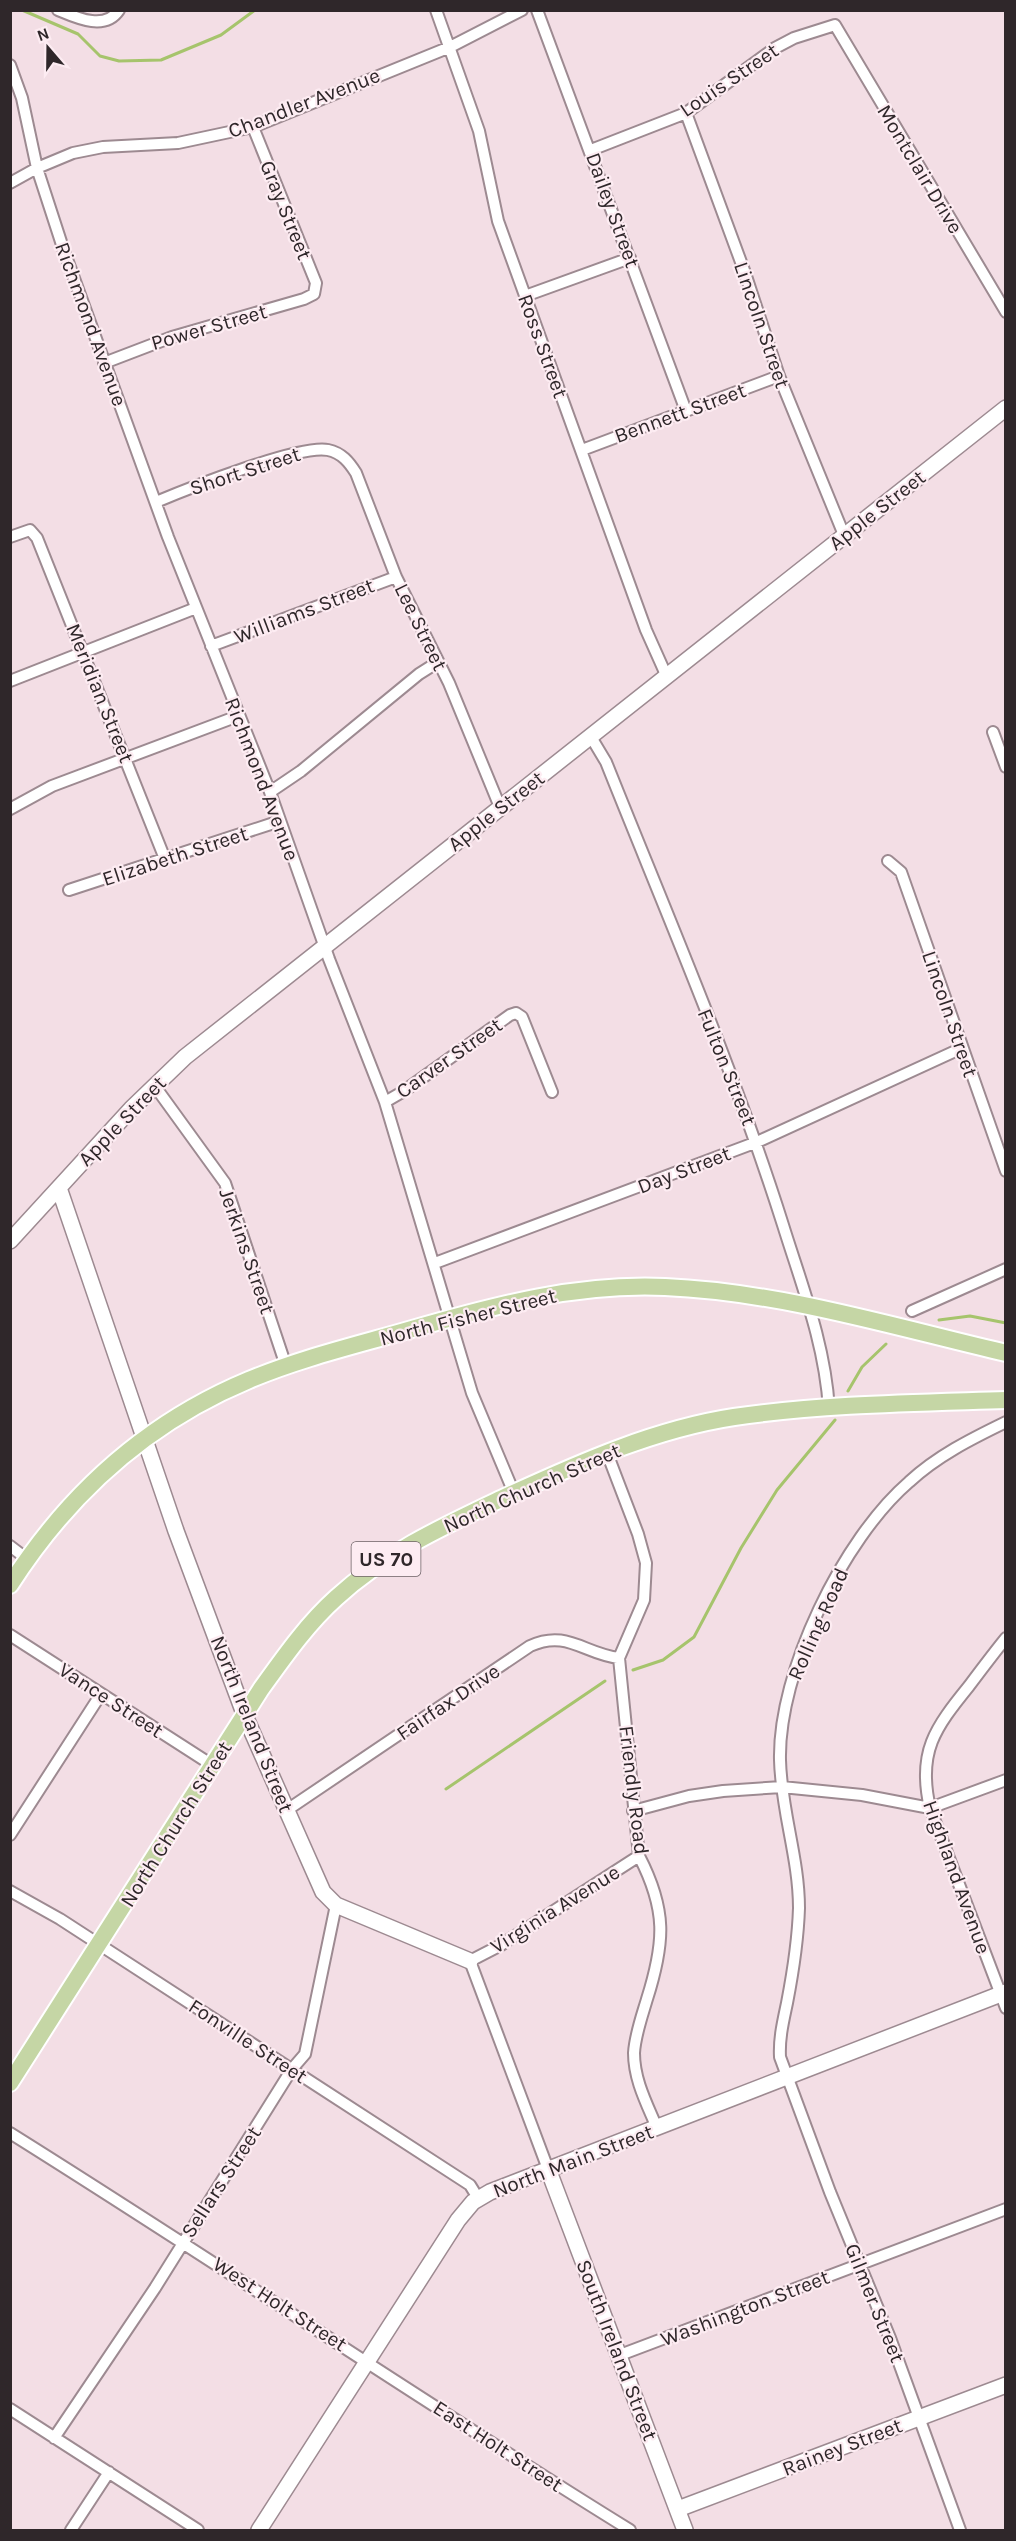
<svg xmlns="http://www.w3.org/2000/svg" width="1016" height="2541" font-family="Karla,sans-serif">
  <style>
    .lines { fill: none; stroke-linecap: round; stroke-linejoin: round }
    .stream { stroke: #a6c46c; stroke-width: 3 }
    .street-casing { stroke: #9d8a91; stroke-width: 14 }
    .secondary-casing { stroke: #9d8a91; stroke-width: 18 }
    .primary-casing { stroke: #fff; stroke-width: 20 }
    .street { stroke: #fff; stroke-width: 10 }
    .secondary { stroke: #fff; stroke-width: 15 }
    .primary { stroke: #c5d6a5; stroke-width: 16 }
    .labels { text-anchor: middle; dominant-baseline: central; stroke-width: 4.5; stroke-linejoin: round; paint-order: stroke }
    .shield { fill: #fdecf2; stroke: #6d6266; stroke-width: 1.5 }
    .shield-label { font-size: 20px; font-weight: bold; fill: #2f272a }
    .street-label { font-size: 21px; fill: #2f272a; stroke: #fdecf2 }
  </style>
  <rect width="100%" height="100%" fill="#f3dee5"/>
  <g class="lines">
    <!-- stream -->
    <path class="stream" d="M22,10L78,34L100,56L119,61L161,60L221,35L255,10
      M939,1320L970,1316L1006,1323
      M848,1391L862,1367L886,1344
      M633,1670L663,1660L694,1637L741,1548L777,1490L835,1420
      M446,1789L605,1681"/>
    <!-- street casing -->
    <g class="street-casing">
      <path id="street" d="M58,10C77,18 105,31 119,10
        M436,10L479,131L498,221L646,630L667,677
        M537,10L686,411
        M10,65L22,98L37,168L63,248L168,537L270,792L329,959L385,1102L472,1393L514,1493
        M686,113L745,273L779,376L844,535
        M591,150L686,113L775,48L794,38L835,25L1006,312
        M10,183L37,168L73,153L103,147L178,143L253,127L450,47L522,10
        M525,296L630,258
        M104,363L172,337L304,299L314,294L316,283L253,127
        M582,450L779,376
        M156,502C187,489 300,444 328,450C342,453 349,462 356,473L396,577L449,683L500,807
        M10,537L30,530L37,538L165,859
        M211,646L396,577
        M10,681L196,608
        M993,732L1006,767
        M591,737L606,762C667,915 733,1067 783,1225C802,1286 825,1344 829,1409
        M270,792L301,771L419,674L438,662
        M10,809L52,786L238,716
        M888,861L901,872L1006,1171
        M69,890L280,821
        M154,1085L225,1183L286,1366
        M385,1102L404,1091L510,1015L516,1013L522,1017L552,1092
        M435,1263L757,1142L962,1048
        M912,1311L1006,1269
        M607,1453L638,1534L646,1563L644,1600L619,1658L639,1856C667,1910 665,1942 647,1999C642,2016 635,2035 634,2053C634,2080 647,2104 657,2128
        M10,1546L27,1559
        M10,1635L212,1765
        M1006,1638C993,1654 981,1670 969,1686C935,1728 917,1752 930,1808L1006,2008
        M287,1810L530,1646C567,1629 584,1654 619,1658
        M633,1811L689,1796L723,1791L782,1787L862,1795L930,1808L1006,1780
        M10,1835L101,1694
        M10,1891L60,1919L470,2185L478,2198
        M10,2133C218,2263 421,2401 630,2530
        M548,2169L470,1961L501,1945L639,1856
        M620,2355L1006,2209
        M10,2409L198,2530
        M54,2438L155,2288L292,2069L305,2054L336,1905
        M71,2530L109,2472
        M960,2530L890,2338L830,2192L780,2057C779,2038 783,2022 787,2003C793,1972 798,1940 799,1908C799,1858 781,1810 780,1760C778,1672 843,1539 909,1482C937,1456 971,1439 1006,1422"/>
    </g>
    <!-- secondary casing -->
    <g class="secondary-casing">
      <path id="secondary" d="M59,1188L176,1531L245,1716L323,1892L336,1905L470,1961
        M10,1241L131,1109L185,1057L1006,408
        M548,2169L685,2530
        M678,2509L1006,2385
        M259,2530L458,2220L473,2202L490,2192L1006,1992"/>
    </g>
    <!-- primary casing -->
    <g class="primary-casing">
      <path id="primary" d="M10,1585C69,1493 148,1422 249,1380C301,1358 357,1345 412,1329C495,1305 578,1283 665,1287C781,1292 894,1327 1006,1353
        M10,2083L261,1689C284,1657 307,1624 336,1598C386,1552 446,1525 507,1496C579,1463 655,1429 734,1417C823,1404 915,1403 1006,1400"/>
    </g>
    <!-- street -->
    <use href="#street" class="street"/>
    <!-- secondary -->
    <use href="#secondary" class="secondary"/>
    <!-- primary -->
    <use href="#primary" class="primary"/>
  </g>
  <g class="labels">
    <!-- shield labels -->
    <rect class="shield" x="351.5" y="1542" width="69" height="34" rx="4.5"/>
    <g class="shield-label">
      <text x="386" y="1559">US 70</text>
    </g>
    <!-- street labels -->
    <g class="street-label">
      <text transform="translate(729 80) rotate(-34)">Louis Street</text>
      <text transform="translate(304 103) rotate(-21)">Chandler Avenue</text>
      <text transform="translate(920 169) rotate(59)">Montclair Drive</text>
      <text transform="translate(286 210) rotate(68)">Gray Street</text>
      <text transform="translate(613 210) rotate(70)">Dailey Street</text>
      <text transform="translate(91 324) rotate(70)">Richmond Avenue</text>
      <text transform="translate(762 325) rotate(71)">Lincoln Street</text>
      <text transform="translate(209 327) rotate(-16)">Power Street</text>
      <text transform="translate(543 346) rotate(70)">Ross Street</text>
      <text transform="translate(680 413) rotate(-20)">Bennett Street</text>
      <text transform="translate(245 471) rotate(-18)">Short Street</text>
      <text transform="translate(877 510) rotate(-38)">Apple Street</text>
      <text transform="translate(304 611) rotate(-21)">Williams Street</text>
      <text transform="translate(421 627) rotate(64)">Lee Street</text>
      <text transform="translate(100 693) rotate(68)">Meridian Street</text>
      <text transform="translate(262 779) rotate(69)">Richmond Avenue</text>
      <text transform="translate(496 811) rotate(-38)">Apple Street</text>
      <text transform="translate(175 856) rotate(-18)">Elizabeth Street</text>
      <text transform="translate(950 1014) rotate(71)">Lincoln Street</text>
      <text transform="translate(449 1058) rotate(-35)">Carver Street</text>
      <text transform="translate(727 1067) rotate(68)">Fulton Street</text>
      <text transform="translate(122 1121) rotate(-46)">Apple Street</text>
      <text transform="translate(684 1170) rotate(-21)">Day Street</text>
      <text transform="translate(247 1251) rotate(71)">Jerkins Street</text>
      <text transform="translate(468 1317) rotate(-14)">North Fisher Street</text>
      <text transform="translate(532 1488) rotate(-24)">North Church Street</text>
      <text transform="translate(818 1624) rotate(-66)">Rolling Road</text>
      <text transform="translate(111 1700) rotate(33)">Vance Street</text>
      <text transform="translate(448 1702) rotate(-34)">Fairfax Drive</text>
      <text transform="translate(252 1724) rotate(68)">North Ireland Street</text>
      <text transform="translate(634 1790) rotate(83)">Friendly Road</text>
      <text transform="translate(176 1824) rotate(-58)">North Church Street</text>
      <text transform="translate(957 1877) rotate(70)">Highland Avenue</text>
      <text transform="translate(555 1909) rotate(-32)">Virginia Avenue</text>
      <text transform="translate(248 2041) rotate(33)">Fonville Street</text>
      <text transform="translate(573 2161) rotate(-21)">North Main Street</text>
      <text transform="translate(221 2182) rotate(-57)">Sellars Street</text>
      <text transform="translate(875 2303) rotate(68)">Gilmer Street</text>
      <text transform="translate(280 2304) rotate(33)">West Holt Street</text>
      <text transform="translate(745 2308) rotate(-21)">Washington Street</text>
      <text transform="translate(617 2350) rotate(69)">South Ireland Street</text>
      <text transform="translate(498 2446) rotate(33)">East Holt Street</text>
      <text transform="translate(842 2447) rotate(-21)">Rainey Street</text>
    </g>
  </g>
  <!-- border -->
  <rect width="1016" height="2541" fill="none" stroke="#2f272a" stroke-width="24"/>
  <!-- north arrow -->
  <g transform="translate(48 48) rotate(340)" stroke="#fdecf2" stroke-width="4.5" paint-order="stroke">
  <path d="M0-4.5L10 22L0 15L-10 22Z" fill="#2f272a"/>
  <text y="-9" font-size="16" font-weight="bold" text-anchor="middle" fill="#2f272a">N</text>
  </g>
</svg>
